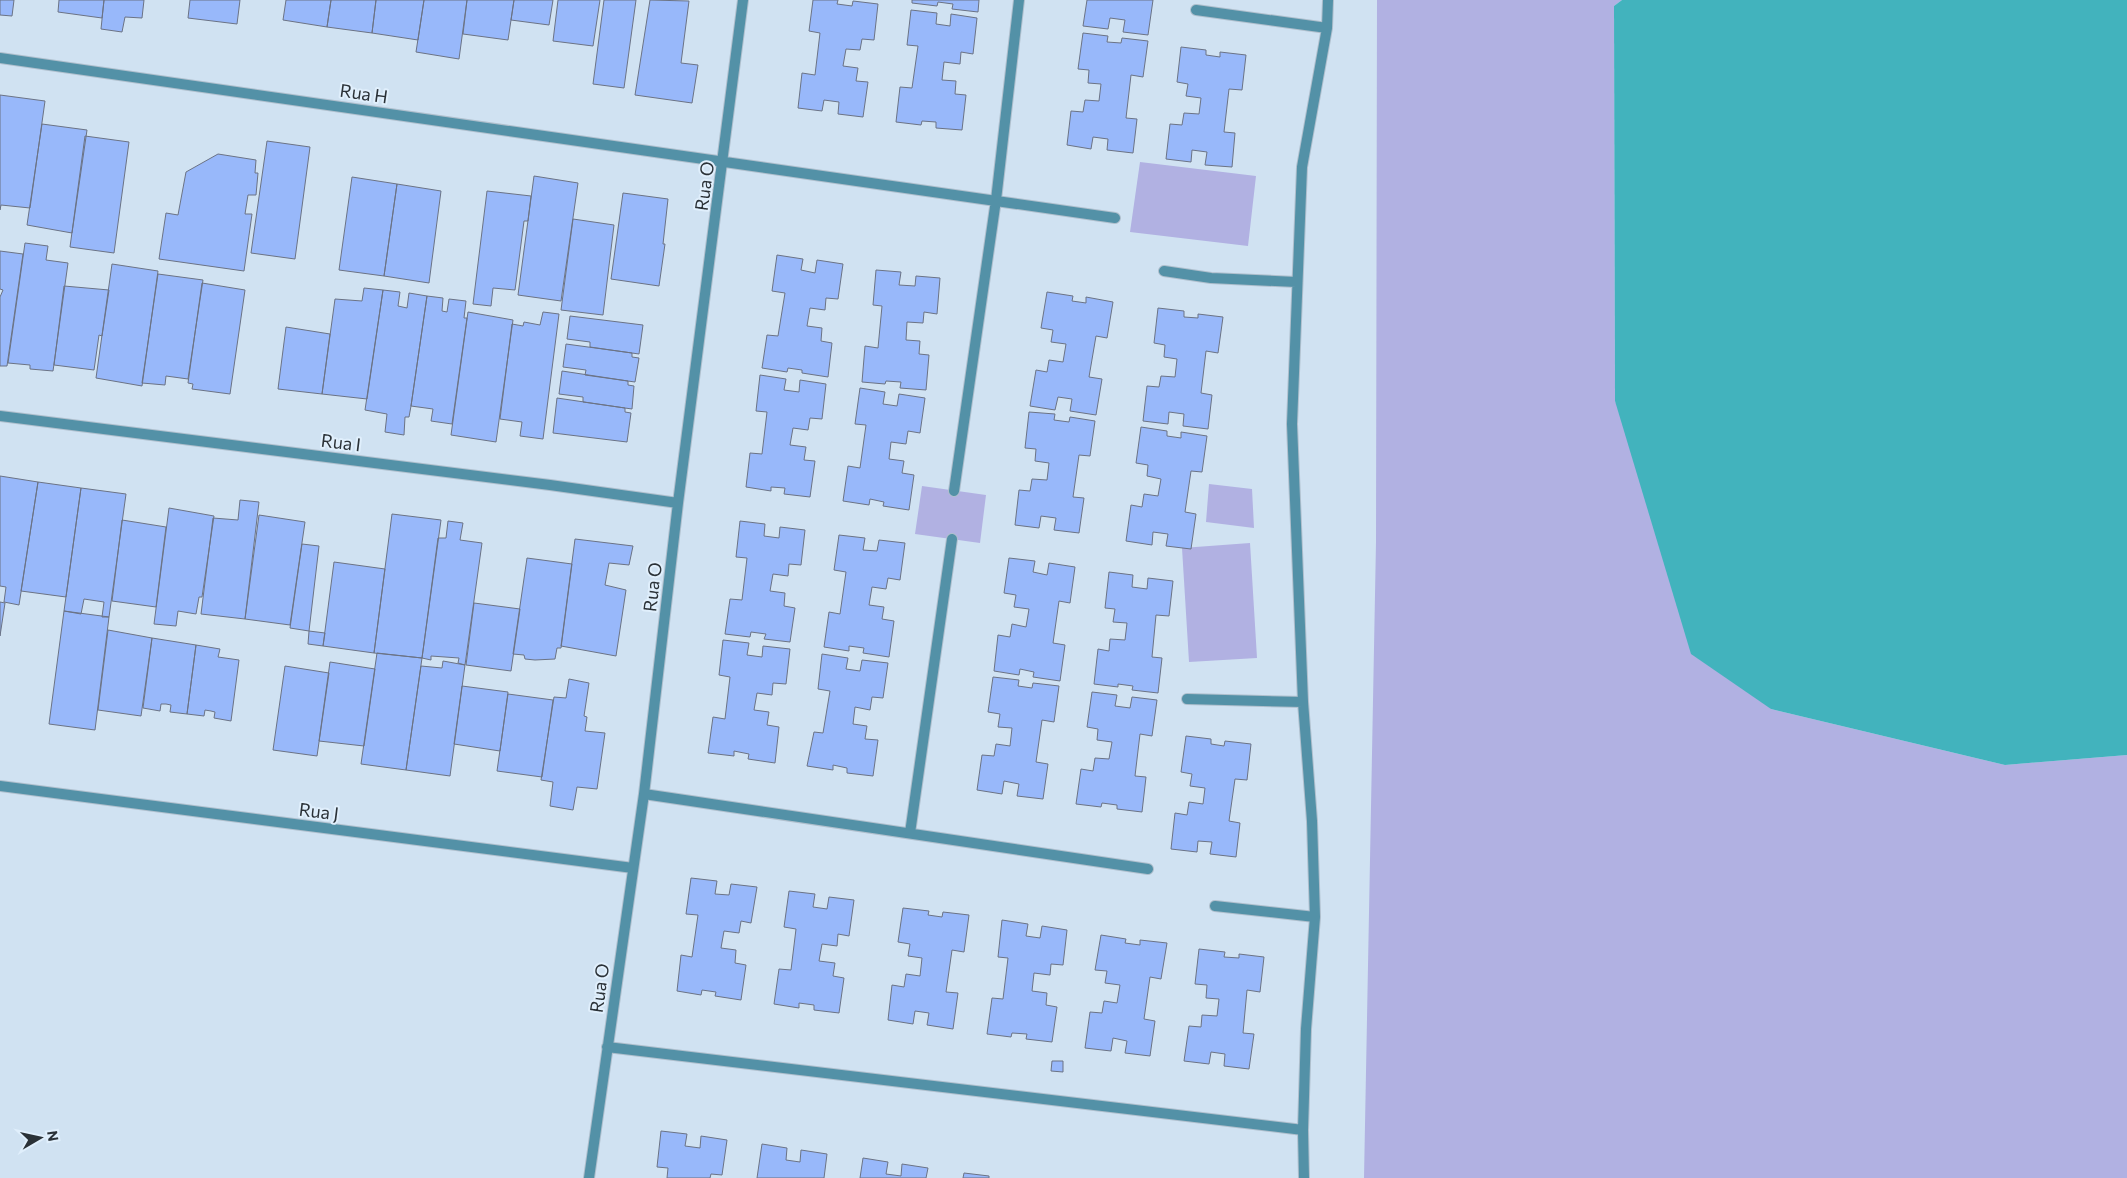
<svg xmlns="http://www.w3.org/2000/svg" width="2127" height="1178" font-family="Commissioner,sans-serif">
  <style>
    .green { fill: #b1b1e2 }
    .water { fill: #42b3bd }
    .building { fill: #98b8fa; stroke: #6b7385 }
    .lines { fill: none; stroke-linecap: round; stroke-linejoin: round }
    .minor-casing { stroke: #afbfcd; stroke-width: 12 }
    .minor { stroke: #5391a7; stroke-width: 10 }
    .labels { text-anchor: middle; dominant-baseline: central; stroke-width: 4; stroke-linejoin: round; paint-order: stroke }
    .street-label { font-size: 18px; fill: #2a3137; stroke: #e0effc }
  </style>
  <rect width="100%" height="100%" fill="#d0e2f2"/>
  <!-- green -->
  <path class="green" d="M1377,0H1622L1614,6L1615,401L1771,709L2005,765L2127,755V1178H1364L1376,542Z
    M1140,162L1256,176L1248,246L1130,232Z
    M1209,484L1252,489L1254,528L1206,522Z
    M922,486L986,495L980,543L915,534Z
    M1250,543L1257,658L1189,662L1182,548Z"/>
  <!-- water -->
  <path class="water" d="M1622,0H2127V755L2005,765L1771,709L1691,654L1615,401L1614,6Z"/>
  <!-- building -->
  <path class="building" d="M0,0H14L12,16L0,15Z
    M59,0H104L102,18L58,12Z
    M104,0H144L142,18L125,17L122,32L101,29Z
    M190,0H240L237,24L188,18Z
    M286,0H331L327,27L283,20Z
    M331,0H376L372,33L327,27Z
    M376,0H424L418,40L372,33Z
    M424,0H467L459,59L416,52Z
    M467,0H514L508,40L463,34Z
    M514,0H553L549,25L511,20Z
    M558,0H600L593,46L553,41Z
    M604,0H636L624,88L593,84Z
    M650,0L689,1L681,63L698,65L692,103L635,95Z
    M813,0H838L837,4L852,6L853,1L878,4L874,40L862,39L860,50L846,49L843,66L858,68L856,81L868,82L863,117L838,114L839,102L824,100L822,111L798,108L802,73L815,75L820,33L809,31Z
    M912,0H979L978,12L952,9L953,4L938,2L937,6L912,3Z
    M1087,0H1153L1148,35L1123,32L1125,20L1110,18L1108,29L1083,26Z
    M911,10L937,13L936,24L950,26L951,14L977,18L973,54L961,52L960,64L944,62L942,80L956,81L955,94L966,95L962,130L936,128V122L922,121L921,125L896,122L900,87L912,88L918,46L907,45Z
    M1083,33L1108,36L1107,42L1121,43L1122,38L1148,41L1143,77L1131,75L1126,118L1137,119L1133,153L1107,150L1108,139L1093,137L1091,149L1067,145L1071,111L1083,112L1085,100L1099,101L1101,84L1088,83L1089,70L1078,69Z
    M1181,47L1206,50V55L1220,57V52L1246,55L1242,90L1229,89L1224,132L1235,133L1232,167L1205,165L1207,152L1192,150L1191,162L1166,159L1170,124L1182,125L1184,113L1199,114L1201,98L1186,96L1188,84L1177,82Z
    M0,95L45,101L30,208L1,205L0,210Z
    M42,124L87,130L72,233L27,225Z
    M85,136L129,142L114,253L70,247Z
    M267,141L310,147L295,259L251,253Z
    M218,154L256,160L255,173H258L256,195H248L245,214H252L244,271L159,259L166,213L178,215L186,172Z
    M534,176L578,183L561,301L518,295Z
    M352,177L397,184L384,276L339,270Z
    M397,184L441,191L429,283L384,276Z
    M487,191L531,196L528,221H524L515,290L493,288L491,306L473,304Z
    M623,193L668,199L663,244H665L659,286L611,279Z
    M573,219L614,225L603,315L561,310Z
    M25,243L48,246L46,260L68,263L53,371L30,369V365L8,363Z
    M0,251L23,254L7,366H0V297L3,290L0,289Z
    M777,255L803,259L801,270L815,273L817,260L843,264L838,299L826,298L825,310L810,308L807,326L822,328L821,341L832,343L828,377L802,373V370L788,368L787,372L762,368L767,335L778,336L785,293L772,291Z
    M112,264L158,271L142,386L96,378Z
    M876,270L901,272L899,285L915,286L916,276L940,278L937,314L924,312L923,323L907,322L906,340L920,341L919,354L929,355L926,390L900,388L901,382L886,381L885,384L862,382L865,346L878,348L882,306L873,305Z
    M158,274L203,280L188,379L166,376L165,385L142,383Z
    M202,283L245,290L230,394L192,389L193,384L188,383Z
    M64,286L109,290L102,336L99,335L94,370L54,365Z
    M364,288L383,290L367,399L322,394L335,299L362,301Z
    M383,290L400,292L398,306L407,308L409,293L427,296L411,406L409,417H405L404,435L385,432L387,414L365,410Z
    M1047,292L1073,296L1072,301L1086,303V297L1113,302L1107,338L1096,336L1089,377L1102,379L1096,415L1070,411L1072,399L1058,397L1055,410L1030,406L1036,370L1047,372L1049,360L1063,362L1066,344L1051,342L1053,330L1041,328Z
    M427,296L443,298L442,311L447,312L449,299L466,301L464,318H467L452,424L431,421L433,409L411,406Z
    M1158,308L1184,311V317L1198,318V314L1223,317L1218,353L1206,351L1201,393L1212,395L1208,429L1183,426L1184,414L1169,412L1168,424L1143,421L1147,386L1159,387L1161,376L1175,377L1177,359L1164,357L1165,345L1154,343Z
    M468,312L513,320L496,442L451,435Z
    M543,312L559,314L543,439L520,436L522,422L500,419L512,324L523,326L524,322L540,325Z
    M570,316L643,325L639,354L590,347V342L567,339Z
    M286,327L330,334L322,394L278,389Z
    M566,344L632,353V357L639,358L635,382L585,375L586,370L563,367Z
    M562,371L628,381V385L634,386L632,409L583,402V397L559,394Z
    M760,375L786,379L784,390L799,392L800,380L826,384L822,419L810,418L808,430L793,428L790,445L806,447L804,460L815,461L810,497L784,494L785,488L771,487V491L746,487L750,453L762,454L767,412L756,411Z
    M860,388L885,392L883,404L897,406L899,394L925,398L920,433L908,431L906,444L891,442L889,459L904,461L902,473L914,475L909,510L883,506L884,502L870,499L869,505L843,501L848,466L860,468L866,425L855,424Z
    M557,398L625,408V412L631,413L627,442L553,433Z
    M1029,412L1055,414L1054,420L1069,422L1070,417L1095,421L1090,456L1079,455L1073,497L1084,498L1079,533L1054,530L1056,518L1041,516L1039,528L1015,525L1019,490L1030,491L1032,479L1047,480L1049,463L1035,461L1036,449L1025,448Z
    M1141,427L1167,431V436L1181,438V432L1207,436L1202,472L1191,471L1185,512L1196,514L1191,549L1166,546L1168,534L1153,532L1152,545L1126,541L1131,505L1142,507L1144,494L1158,496L1161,479L1147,476L1148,465L1136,463Z
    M0,476L38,482L19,605L4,602L6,587L0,586Z
    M38,482L81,488L66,597L21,591Z
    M81,488L126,494L109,617H102L104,602L84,599L81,614L64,611Z
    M240,500L259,502L245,619L201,614L213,518L238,520Z
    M169,508L214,516L202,597H199L196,614L178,611L176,626L154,624Z
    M392,514L441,520L422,658L374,653Z
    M259,515L305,522L290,625L245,619Z
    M122,520L166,527L156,607L112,601Z
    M448,521L463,523L460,540L482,543L465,665L458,663L459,658L431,656V660L422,658L438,538H446Z
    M740,521L765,524L764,536L779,538L780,527L805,530L801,565L789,564L788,576L773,574L770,591L785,593L784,606L795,608L790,642L764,639L766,634L751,632L750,637L725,634L730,599L742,600L747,558L736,557Z
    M839,535L865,538L863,550L877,551L879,540L905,543L900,580L888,578L886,589L872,587L869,605L884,607L882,619L894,621L889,657L863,653L864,648L849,646V651L824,647L829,612L840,614L846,572L834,570Z
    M575,539L633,546L629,565L609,563L605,585L626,590L616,656L561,646Z
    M302,544L319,546L309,631L290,628Z
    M527,558L572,564L561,648H557L555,659L535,660L525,659L524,655L513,654Z
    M1009,558L1035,561L1033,572L1047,575L1049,563L1075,567L1070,603L1059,601L1053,643L1065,645L1060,681L1033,677L1034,672L1020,669L1019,675L994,671L998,635L1010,637L1012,624L1026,627L1029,609L1014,607L1016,595L1004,593Z
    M334,562L385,569L374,653L323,646Z
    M1109,572L1133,575L1132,587L1147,589L1148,578L1173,581L1169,616L1156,615L1152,657L1162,658L1158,693L1132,690L1133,686L1118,684V687L1094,684L1098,649L1109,651L1110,639L1125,640L1127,623L1113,622L1115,609L1105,608Z
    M0,602L5,603L0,636Z
    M474,603L520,609L511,671L466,665Z
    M64,611L109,617L95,730L49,724Z
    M108,630L152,638L141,716L98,710Z
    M309,631L325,633L323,646L308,644Z
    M152,638L196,645L187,714L170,712L171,705L166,704H161L160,711L143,708Z
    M723,640L749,643L747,655L762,657L763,646L790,649L786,684L773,683L772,695L757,693L754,710L769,712L767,725L779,727L775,763L748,759L749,754L734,751V756L708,753L713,717L725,719L730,677L719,675Z
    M196,645L220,649L218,657L239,660L231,721L214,718L215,712L211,711L205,710L204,716L187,714Z
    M377,653L422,658L406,770L361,764Z
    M822,654L848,658L846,669L860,671L862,660L888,663L883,698L872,697L870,710L855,707L853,724L867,726L865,739L878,740L873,776L847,773V768L833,765V770L807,766L814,732L823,733L830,691L818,689Z
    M443,661L465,665L450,776L406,770L421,666L442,668Z
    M330,662L375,669L364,746L319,741Z
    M285,666L329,673L317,756L273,750Z
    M993,677L1019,680L1018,686L1032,688L1033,683L1059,686L1054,722L1042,720L1036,762L1048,764L1043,799L1017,796L1019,784L1004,781L1002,794L977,790L982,755L994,756L996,744L1010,746L1012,728L998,727L1000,714L988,712Z
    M569,679L589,683L584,716L587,717L585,731L605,733L597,789L577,787L573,810L550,806L553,782L541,780L554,697L566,698Z
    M462,686L508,692L500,751L454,744Z
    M1092,692L1117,695L1115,706L1130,708L1132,697L1157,700L1152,736L1140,734L1135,776L1146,777L1142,812L1117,809V805L1102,803L1101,807L1076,804L1081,769L1093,771L1095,758L1109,759L1112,742L1097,740L1098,729L1087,727Z
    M508,694L553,700L542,777L497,771Z
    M1186,736L1211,739V744L1224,746L1225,741L1251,744L1247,780L1235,779L1229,821L1240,823L1236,857L1210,854L1212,842L1198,841L1197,852L1171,849L1175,813L1187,815L1189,802L1203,804L1205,788L1190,786L1192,774L1181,772Z
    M691,878L717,881L715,894L729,895L731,884L757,887L751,923L741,921L739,933L724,931L721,948L736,950L735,963L746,965L741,1000L715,996L716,992L702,990L701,995L677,991L681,955L692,957L698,915L686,914Z
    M789,891L815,894L813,907L827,909L829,897L854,900L849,936L838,934L837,946L822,944L819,961L835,963L833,976L844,978L839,1013L814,1010V1005L799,1003V1008L774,1004L779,969L791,970L796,929L784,927Z
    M903,908L929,911L928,915L942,917L943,912L969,915L964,952L952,950L946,992L958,993L953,1029L927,1025L929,1013L915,1011L913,1024L888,1020L892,985L904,987L906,974L920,976L922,958L908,956L910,944L898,942Z
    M1002,920L1028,924L1026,936L1040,938L1042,926L1067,930L1063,965L1051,964L1050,975L1034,973L1032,991L1047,993L1046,1005L1057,1007L1052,1042L1026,1039L1027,1034L1012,1033L1011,1037L987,1034L992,998L1003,999L1008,958L998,957Z
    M1101,935L1126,939L1125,943L1140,945V940L1167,943L1161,979L1150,977L1144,1019L1155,1021L1150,1056L1125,1053L1127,1041L1113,1038L1111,1051L1085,1048L1090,1012L1102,1013L1104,1001L1117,1003L1120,985L1105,983L1107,971L1095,970Z
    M1199,949L1225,952L1224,957L1239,958V954L1264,957L1260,992L1247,990L1243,1033L1254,1034L1249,1069L1224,1066L1225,1054L1211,1052L1209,1064L1184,1061L1189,1026L1201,1027L1202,1015L1217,1016L1219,999L1206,998L1207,985L1195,984Z
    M1052,1061H1063V1072L1051,1071Z
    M661,1131L687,1134L685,1146L700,1148L701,1136L727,1140L722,1175L711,1174L710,1178H667L668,1168L657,1167Z
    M762,1144L787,1148L786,1160L800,1162L801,1150L827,1154L824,1178H757Z
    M863,1158L888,1162L886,1174L901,1176L902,1164L928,1168L926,1178H860Z
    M964,1173L989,1176V1178H963Z"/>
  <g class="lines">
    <!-- minor casing -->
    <g class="minor-casing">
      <path id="minor" d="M1196,10L1327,28
        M0,58L1115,218
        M1164,271L1211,278L1296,282
        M0,416L550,485L678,503
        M954,491L996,200L1019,0
        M1187,699L1303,702
        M0,786L633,868
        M644,794L1148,869
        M910,833L952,539
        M1215,906L1315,917
        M607,1047L1303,1130
        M589,1178L644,794L678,503L743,0
        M1304,1178L1303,1130L1306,1029L1315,917L1312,821L1303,702L1292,424L1302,167L1327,28L1328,0"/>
    </g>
    <!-- minor -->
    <use href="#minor" class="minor"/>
  </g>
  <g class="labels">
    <!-- street labels -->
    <g class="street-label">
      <text transform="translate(364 93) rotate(8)">Rua H</text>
      <text transform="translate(704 186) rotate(-82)">Rua O</text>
      <text transform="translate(341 442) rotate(7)">Rua I</text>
      <text transform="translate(652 587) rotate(-83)">Rua O</text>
      <text transform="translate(319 811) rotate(7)">Rua J</text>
      <text transform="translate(599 988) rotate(-82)">Rua O</text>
    </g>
  </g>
  <!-- north arrow -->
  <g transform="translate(40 1138) rotate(81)" stroke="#e0effc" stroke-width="4" paint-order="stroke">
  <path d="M0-4L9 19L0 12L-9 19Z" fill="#2a3137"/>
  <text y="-8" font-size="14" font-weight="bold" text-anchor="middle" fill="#2a3137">N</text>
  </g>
</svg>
